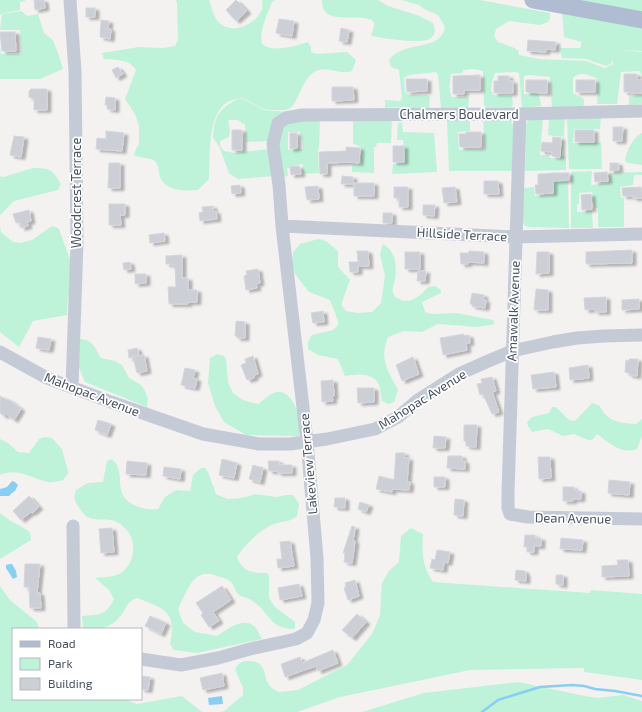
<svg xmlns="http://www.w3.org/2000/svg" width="642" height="712" font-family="'Exo 2',sans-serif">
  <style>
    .green { fill: #bef3d9; fill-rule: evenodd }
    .water { fill: #88cff3 }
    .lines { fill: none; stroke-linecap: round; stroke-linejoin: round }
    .stream { stroke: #88cff3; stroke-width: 2.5 }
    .building { fill: #cdcfd7; stroke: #d5d6dd; filter: url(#shadow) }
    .minor { stroke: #c4cbd7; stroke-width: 13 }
    .major { stroke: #afbcd1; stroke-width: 17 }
    .labels { text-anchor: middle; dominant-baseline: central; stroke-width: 3.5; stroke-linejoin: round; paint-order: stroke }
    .street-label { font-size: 13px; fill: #475160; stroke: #fff }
  </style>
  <defs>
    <filter id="shadow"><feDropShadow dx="4" dy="2.5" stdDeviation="1" flood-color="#0004"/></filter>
  </defs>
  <rect width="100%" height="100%" fill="#f4f1f1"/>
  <!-- green -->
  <path class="green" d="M0,0H25V1L20,2V10L1,14L0,15Z
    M176,0H209C212,9 214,20 222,25C234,34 258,23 262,9C263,7 262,3 262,0H275L272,2C267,15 259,30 262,44C273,53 295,46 308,42L311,47V52L317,54L347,52L356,60L352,71C338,76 328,64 314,72C301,80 298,106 288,109C283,111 270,110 264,109C258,107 251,102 245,99C240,97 235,99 230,101C207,110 210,157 209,179L198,190C186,191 168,192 161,179C158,173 160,167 155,161C150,157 141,159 134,155L136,149L139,144V126L135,114L125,99L136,70C130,59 116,60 104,59L102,53L139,47L163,48L175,46L178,40L177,3Z
    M322,0H378L388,6L417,15L433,23C435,28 436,34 431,38C421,45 384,38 371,36C372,32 376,24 373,21C371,19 367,19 364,18C348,16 321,23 322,0Z
    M401,0H480L550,13V19L548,22L540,25L509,21L496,29L494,36L498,42L512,47L518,50L519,55L539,59L586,61L605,68L613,64V58L612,63L606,66L586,59L562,58L560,48H580L582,42L564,37L562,11L642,26V51L620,50L642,52V75L639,71L621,72L617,104H597L598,84L596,78C587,75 581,71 573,78V93L584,99V105L576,108L552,107L550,77L530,75L524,76V94H539L541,106L522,108L519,73L516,72L495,73L492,82L491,91L494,95L512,96L513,105L511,107H487L484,106L483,71L473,69L463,70V73L451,74C450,82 448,90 452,97H467L469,99L468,108H441L438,75L436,72L409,75L404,78L405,92L410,95H428L430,97L429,109C414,109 400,106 385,108V100L400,101L402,98L399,70L391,67L389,60C405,39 440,53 445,27L438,15L424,9L419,5Z
    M574,0H642V13Z
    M21,11L27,16L38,14L44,33L53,40L59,56L63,69L40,79H0V47L1,54H21L20,30H0L2,14Z
    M642,95V104L629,105V97Z
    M238,99H243L264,110L289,112L268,141L246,142L245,125L238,120H228L230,130L229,137L220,141V146L224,151L234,153L270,149L273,176L238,179L229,173L219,146L213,138C214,117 219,108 238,99Z
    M601,117L600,129H574L573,143H595L601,142L602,169H569L567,118Z
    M543,118L540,155H549L550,158L560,159L563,137L548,135L549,119H565L562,156H566V170L525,171L526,125L529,119Z
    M392,119L391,143H377L376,147H374V173L352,172V165L361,164V148L359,146L353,144V120Z
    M507,119L511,121L513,125L514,171H449L447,120L470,121V131L458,132L459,150L485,149L483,120Z
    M320,120L319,149L318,150L319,173L303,174V164L287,168L288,176L283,177C281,162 272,128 291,122C300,120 311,120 320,120ZM288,132H300L302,139L303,149L288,150Z
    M402,122L403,132L434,133L437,172L392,174L393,164L405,163L403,140H397L398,123Z
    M642,133V165L628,163L625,161C626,152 633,137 642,133Z
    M33,168C50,168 52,169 61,184L58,190L14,201L0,215V176L3,177Z
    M592,171L591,185L609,183V173L642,172V175H634L633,185L620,187L621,197L624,198V227H598V208H595L592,192L579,193V204H577V212L592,211L593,228H571V172Z
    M551,172L559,173V182H568L569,228L528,227L524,225L522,218L524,188L534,187L535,196L554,195V183H551Z
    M0,226L1,232L13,242L20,243L32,240L49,228L53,226L59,229L72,265L71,286L68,296L67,315L33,321L19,347L0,332Z
    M318,239L326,241L338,251V267L350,280L342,302V306L346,311L357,313L372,312L381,303L385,276L380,254L383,244C396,251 397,266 395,280C394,283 392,289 393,292C394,296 396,298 399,299C411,305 421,295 428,287L435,286L441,290V293L422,302L425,312L432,314L456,313L493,320L495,324L478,327L438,324L422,332L404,331L388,337C379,359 388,371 398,390L394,402L388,404L382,401C381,396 381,390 379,385C374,372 356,374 345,376L338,359L318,355L308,349V342L312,335L333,330L338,325V321L330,300L309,292L295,274L292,264L293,252L300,244Z
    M79,339C93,339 95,348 101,358L115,361L122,365L129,378L141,385L145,391L148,399L147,407L85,382L77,363Z
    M217,354L224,356L226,359L228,382L233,393L243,400L258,404C263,401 270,393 276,392C294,389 304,423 299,436L246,435L224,422L215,406L208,383L210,358Z
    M592,403L599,405C608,422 618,423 636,424L642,419V436L637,449C621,455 610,443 597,434L592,440H588L574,434L563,436L548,429L532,432L528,426L527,422L532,417L549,413L552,407H556L569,420L575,421Z
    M45,437L52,438L62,449L68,471V474L63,480C58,481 52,483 47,482C32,478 15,467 0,475V439L8,443L18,452L29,453L39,439Z
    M112,459C128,473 110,495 136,506C144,509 150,510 158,509L165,497L176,490L190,491L193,475L201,468H205L208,472L216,494L227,499L242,498L255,494L276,497L286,495H293L299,504L297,516C290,522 283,521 274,524C261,529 244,545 237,557C242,572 253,573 267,573L269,576V598L275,607L295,622V629C268,629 270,611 251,600C247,597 240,597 237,593C235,590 234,585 231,582C228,579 221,577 217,576C193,566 187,592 178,609L183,623L195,632L217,636C227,629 245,615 256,628C258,631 260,636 262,639L197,653L174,650L170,644C177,610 164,609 137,598C129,601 128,604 124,611C113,628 103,629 85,629L83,627L82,616C99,614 105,617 114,599L109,590L95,578C102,577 110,577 117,575C132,569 138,547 129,533C113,510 97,526 85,515C82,512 76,504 75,500C74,497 75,493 76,490L88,483L103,482L107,461Z
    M0,513C9,521 20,525 30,532L31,540L0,559Z
    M411,528L423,534C422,553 422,566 433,582L590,593L591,590L642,594V680L584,672V668L470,670L340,697L297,712H220L224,711L243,695V688L235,669C238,664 241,661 248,661C269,661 261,676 271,687C273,689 277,691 279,692L298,690L347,665L372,634L380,615L382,583L389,571L399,562L401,536Z
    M0,586L10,600L37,622L39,629H13V699H124L137,704L182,696L202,712H0Z
    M518,682L585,696L597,698L623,695L642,701V712H362L424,693Z"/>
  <!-- water -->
  <path class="water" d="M12,481L15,482L18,485L15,491L12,493L9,496H0V489L7,487Z
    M10,564H12L16,571L17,577L13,579L6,568V565Z
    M222,696L223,704L209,705L208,698Z"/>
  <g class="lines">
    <!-- stream -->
    <path class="stream" d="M482,712L498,700L540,687L572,685L584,686L595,689L615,691L642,696"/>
  </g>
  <!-- building -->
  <path class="building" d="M34,0H44L45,8L35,10Z
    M236,0L247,11L236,21L226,10Z
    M86,8H95V17H86Z
    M279,19L294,21L292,36L276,33Z
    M101,20L109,21L108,29H111L110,39L100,37Z
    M341,28L349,30L347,42L339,41Z
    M0,32H15L16,51H2Z
    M528,40L556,42L555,50L546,49V52L527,51Z
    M118,67L123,74L116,78L112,70Z
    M624,74H637V80H642V93H630V92H624Z
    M480,75V90H464V94H453V76Z
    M498,76H509V81H513V93H494V81H498Z
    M406,79H427V91L407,92Z
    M526,80H547V93L526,92Z
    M576,80H595V92H576Z
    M332,87H353L354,100L332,101Z
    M31,89H47V110H34V99L29,97V91Z
    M106,97L115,98V110L107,109V105H105Z
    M613,127H623L622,141H613Z
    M232,130H242V150H232Z
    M575,130H594V142H575Z
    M106,131L124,133L122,151L96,149L97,138L106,139Z
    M466,132H481V147H460L459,134H466Z
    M290,133H297V148L290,149Z
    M14,136L24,137L21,157L10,155Z
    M553,137L561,138L560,157L552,156V152L541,151L542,142L552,143Z
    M393,146H404V162H393Z
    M346,147L360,148L359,163L351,162L327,163V174H320L319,152L346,151Z
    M109,163H120V188H108Z
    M610,163H618L619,170L610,171Z
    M299,166L301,174L291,175L290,167Z
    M607,172L608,181L595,182L594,173Z
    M561,173H569V180L553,181V193L536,194L535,185H538V174Z
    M342,176L353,177V184H341Z
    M484,181H498L499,194H484Z
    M354,183H374V196H354Z
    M240,185L241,193L232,194L231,186Z
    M318,186L319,199L307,200L305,187Z
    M394,187H408V207H399V198H394Z
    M455,187L457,202L444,203L442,188Z
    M641,187L642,198H633V196H623L622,188Z
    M591,194L592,209L582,210L581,195Z
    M109,204H125V215H120L121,225H109Z
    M423,205H435L434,216L423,215Z
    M213,206V212L216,211L217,219L200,221L199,213L203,212L202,207Z
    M29,210L31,221L27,222L28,226L21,228L20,222L16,223L13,214Z
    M383,213H392V223H383Z
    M164,233L165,241L150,243L149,235Z
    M632,250V263L586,264V252Z
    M357,251H368L369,266H358V272H350L349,262H358Z
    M469,251L484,252V263L468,262V264H461L460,253H469Z
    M405,252H420V269H405Z
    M537,252H549V273L536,274Z
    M182,255V278H188V290H197V302H188V304H169L168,287H176L175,268H173V264H166V256Z
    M130,262L131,269L124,270L123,263Z
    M258,269L260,283L256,284L257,288L246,290L244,276L247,275L246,271Z
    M418,271H426L425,281H417Z
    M135,274H146V283L135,284Z
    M536,289L548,290V310H534Z
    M472,293L484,295L483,300H486L485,308L472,306V304H470Z
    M606,297V312H595V309L585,310L584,298Z
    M639,299V309L622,310V300Z
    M323,311L324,322L313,323L311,313Z
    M237,321L245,322V338H237V336H235L236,322Z
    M464,334V336L469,335L470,343H466L467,350L443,355L440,338Z
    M38,337L51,339L49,350L36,348Z
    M137,348L139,355L129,358L128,350Z
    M144,355L147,371L137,373L133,357Z
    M253,356L258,374L254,375V378L247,380L241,365L246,363L245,359Z
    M413,357L419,374L402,381L396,365Z
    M629,359H638L637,376L629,375V373L625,372L626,360L629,361Z
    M588,365L589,378L570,380L569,368Z
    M185,368L195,370L193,378L197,379L195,388L181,385Z
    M554,372L556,387L533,389L531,375Z
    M492,377L496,391L492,392L499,412L492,414L483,394L480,395L477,384L482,383L481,379Z
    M333,380L334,396L332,397L333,401L322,402L321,381Z
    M357,388H374V402L358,403Z
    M0,396L7,400L8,399L21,409L14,420L6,414L4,416L0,413Z
    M98,420L111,424L107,435L95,430Z
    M464,425H477L476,447L466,446V441H464Z
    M434,436L446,437L445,448H433Z
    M396,453H405L404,458H409L407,482H410L409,490L392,489V492L376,489L379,476L394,480Z
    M448,456H462V461H465V469L447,468Z
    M538,457H550L551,478L539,479Z
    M222,459L237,463L234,478L219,475Z
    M127,461L147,463L146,475L126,474Z
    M268,461H279V465H292V473H278V471H269Z
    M253,465L263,468L260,482L249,479Z
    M164,467L181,469L180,479L163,476Z
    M434,477H445V487H434Z
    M609,480L630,482L629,495L608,493Z
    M563,487H574V491H581V499H573V501H563Z
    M29,496L39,507L32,513L31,512L21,520L13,511Z
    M335,498H345V508L334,507Z
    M455,499L464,500L463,516L454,515Z
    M360,502L369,505L366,512L358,509Z
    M352,526L355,527L353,541H355L352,563L344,562L345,553H343Z
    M112,528L114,552L101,553L99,529Z
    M525,535H535V538H541V546H534V552H527V547H524Z
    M561,538L583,540L582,550L560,549Z
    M290,541L294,566L278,568L277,559H282L280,542Z
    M437,550L450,552L448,563L444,562L443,570L430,568L432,559L435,560Z
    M617,560H628L629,576L602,577V566L618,565Z
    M25,564H40L37,593H40L41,608H30L29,587H24Z
    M516,570L525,571V574H526V581L515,580Z
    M556,575H563V585L556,584Z
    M355,580L359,596L348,600L344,588L346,587L345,583Z
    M299,584L302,596L280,600L278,588Z
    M222,586L231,600L213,612L219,621L209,627L201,615L203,613L196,603Z
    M357,614L366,622L352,638L342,630Z
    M150,616L166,623L161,634L145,626Z
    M333,650L338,663L318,671L316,666L285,677L281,664L300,657L302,663Z
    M222,673L224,686L203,690L200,678Z
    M141,676L150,677L148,690L141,689Z"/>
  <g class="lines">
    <!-- minor -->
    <path class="minor" d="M70,0L75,71L77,243L72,387
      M520,114L508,493V508L510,514L528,517L642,519
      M282,226L516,237L642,234
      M0,352L47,378L111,402L203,434L259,444H290L327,439L375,429L398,417L418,400L459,374L486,362L512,351L553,342L577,338L604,336L642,335
      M73,526L74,629
      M141,659L181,665L218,658L250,649L296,639L307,633L314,620L318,603L317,558L307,442L282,226L279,185L273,144L278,123L286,118L302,115L520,114L642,111"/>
    <!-- major -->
    <path class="major" d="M533,0L642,20"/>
  </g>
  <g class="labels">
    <!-- street labels -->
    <g class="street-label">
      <text x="459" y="114">Chalmers Boulevard</text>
      <text transform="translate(76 193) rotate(-90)">Woodcrest Terrace</text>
      <text transform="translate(462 234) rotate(3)">Hillside Terrace</text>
      <text transform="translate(513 311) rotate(-88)">Amawalk Avenue</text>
      <text transform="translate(92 394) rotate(21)">Mahopac Avenue</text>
      <text transform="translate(422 399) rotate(-32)">Mahopac Avenue</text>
      <text transform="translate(308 464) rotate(-95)">Lakeview Terrace</text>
      <text transform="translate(573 518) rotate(1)">Dean Avenue</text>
    </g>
  </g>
  <!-- legend -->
  <rect x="12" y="628" width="130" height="72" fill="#ffffff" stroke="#b5b9bf"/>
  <rect x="20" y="641" width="20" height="6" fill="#afbcd1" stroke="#b5b9bf"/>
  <text x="48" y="648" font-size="12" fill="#475160">Road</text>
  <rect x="20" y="658" width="20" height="12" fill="#bef3d9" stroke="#b5b9bf"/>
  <text x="48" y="668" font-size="12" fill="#475160">Park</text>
  <rect x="20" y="678" width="20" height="12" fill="#cdcfd7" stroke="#b5b9bf"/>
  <text x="48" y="688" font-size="12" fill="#475160">Building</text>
</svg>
